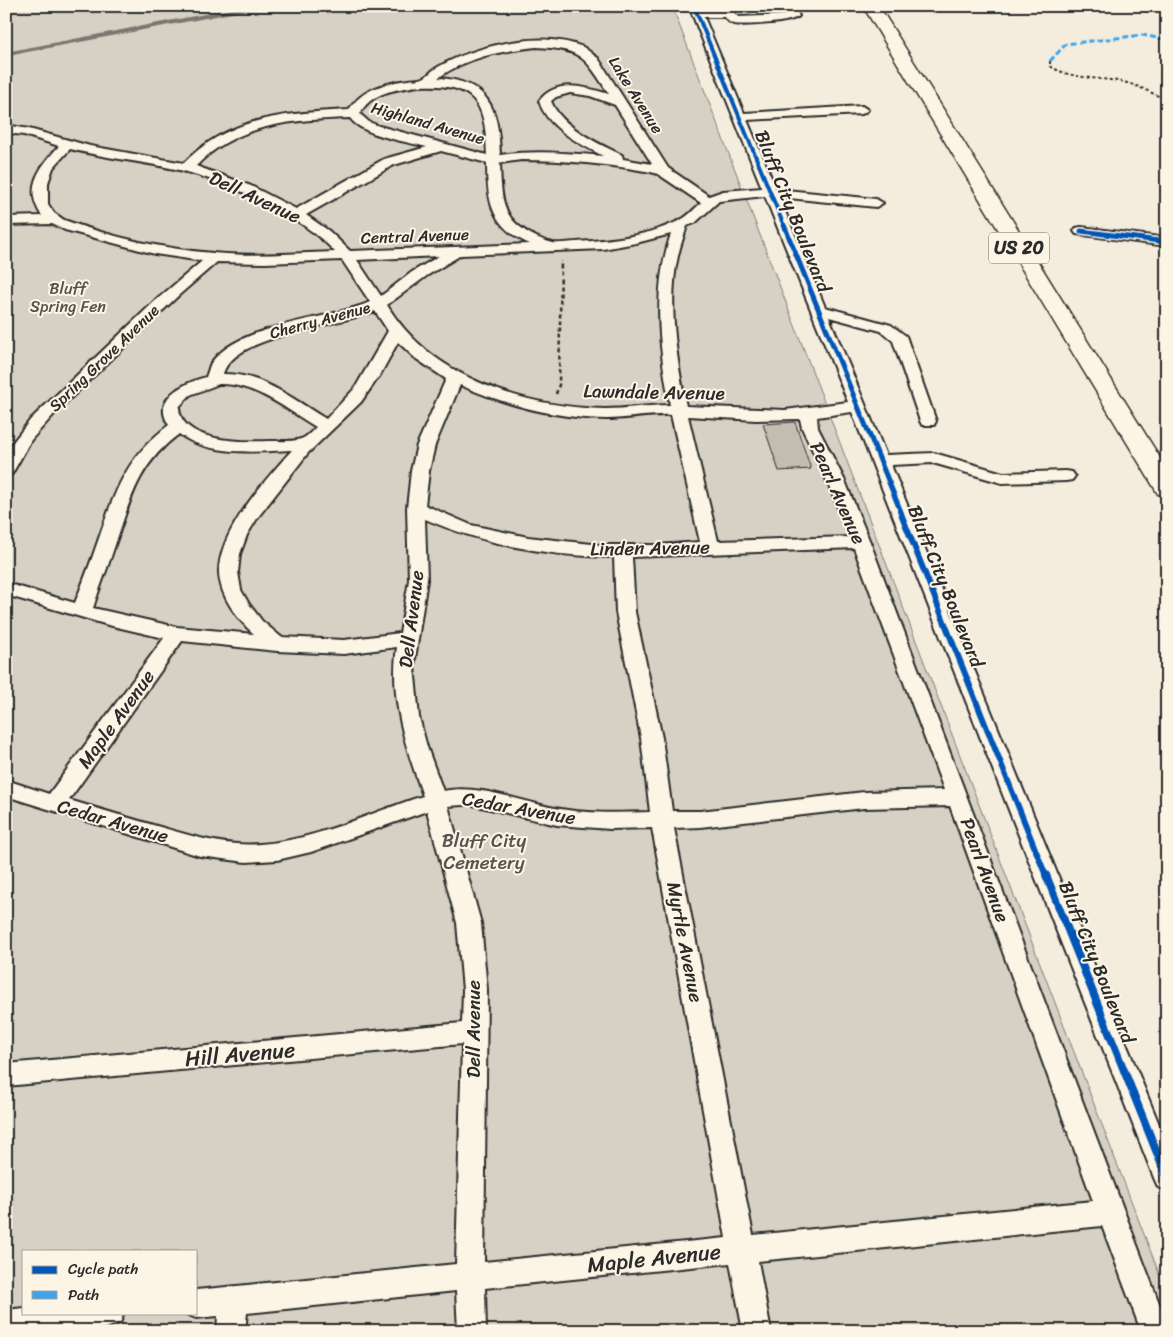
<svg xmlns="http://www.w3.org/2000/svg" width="1173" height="1337" font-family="Sriracha,sans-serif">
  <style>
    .green { fill: #d6d1c4; stroke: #807e78; fill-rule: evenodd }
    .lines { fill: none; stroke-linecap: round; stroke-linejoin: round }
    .stream { stroke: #7a7771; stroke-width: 4 }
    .building { fill: #c2bdb1; stroke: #2b2b2b }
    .minor-casing { stroke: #2b2b2b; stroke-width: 4 }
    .highway-casing { stroke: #2b2b2b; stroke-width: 3 }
    .path-far1 { stroke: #2b2b2b; stroke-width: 2; stroke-dasharray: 3 2.5; stroke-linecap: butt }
    .path { stroke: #2b2b2b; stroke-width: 2.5; stroke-dasharray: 4 3; stroke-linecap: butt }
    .minor { fill: #fcf5e5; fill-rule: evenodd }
    .highway { fill: #fcf5e5; fill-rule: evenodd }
    .quiet { stroke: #3ea3eb; stroke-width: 3; stroke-dasharray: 6 3; stroke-linecap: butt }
    .cycleway-far3-casing { stroke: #fcf5e5; stroke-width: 5.5 }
    .cycleway-far2-casing { stroke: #fcf5e5; stroke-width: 8 }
    .cycleway-far1-casing { stroke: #fcf5e5; stroke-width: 9 }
    .cycleway-casing { stroke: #fcf5e5; stroke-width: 11 }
    .cycleway-far3 { stroke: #0057b8; stroke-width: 4 }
    .cycleway-far2 { stroke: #0057b8; stroke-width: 5 }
    .cycleway-far1 { stroke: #0057b8; stroke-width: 6 }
    .cycleway { stroke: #0057b8; stroke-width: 8 }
    .labels { text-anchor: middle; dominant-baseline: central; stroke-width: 4; stroke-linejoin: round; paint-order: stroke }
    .far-street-label { font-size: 16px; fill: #2b2b2b; stroke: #fcf5e5 }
    .far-park-label { font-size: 16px; fill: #565451; stroke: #fcf5e5 }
    .shield { fill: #fcf5e5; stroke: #6a6863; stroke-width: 1 }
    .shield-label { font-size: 18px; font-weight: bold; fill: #2b2b2b }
    .street-label { font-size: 19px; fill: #2b2b2b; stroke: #fcf5e5 }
    .park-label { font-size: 19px; fill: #565451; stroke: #fcf5e5 }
    .near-street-label { font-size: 22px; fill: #2b2b2b; stroke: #fcf5e5 }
  </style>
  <rect width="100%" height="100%" fill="#f4edde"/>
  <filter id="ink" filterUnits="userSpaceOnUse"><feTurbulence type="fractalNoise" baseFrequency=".02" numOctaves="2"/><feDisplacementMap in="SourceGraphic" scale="10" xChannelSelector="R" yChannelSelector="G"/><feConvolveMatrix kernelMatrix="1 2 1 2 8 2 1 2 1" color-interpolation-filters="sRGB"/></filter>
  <g filter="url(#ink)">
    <!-- green -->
    <path class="green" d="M6,6H672L1167,1294V1331H6ZM24,1251H196V1313H24Z"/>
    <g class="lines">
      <!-- stream -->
      <path class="stream" d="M1152,6L1167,10
        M6,54L258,6"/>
    </g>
    <!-- building -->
    <path class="building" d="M795,422L811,469L779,471L763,424Z"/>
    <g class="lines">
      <!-- minor casing -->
      <g class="minor-casing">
        <path id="minor" d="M689,6H700L701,10H729L733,11L738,17L786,15L783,6H794L799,16C792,23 744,26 734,24C729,23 727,20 725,17H704L744,113L862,106L868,110L862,114L747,120L776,189L876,199L883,203L876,207L779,197L825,307L891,325L906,336L936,421L934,425H922L920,421L893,341L881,331L829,317L886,455L934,453L1003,473L1066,471L1072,472L1075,476L1072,480L1066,481L1002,483L933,463L891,465L1167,1144V1190L1158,1187L1154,1178L852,412L817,417L818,428L845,481L870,542L1167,1324V1331H1141L1102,1226L758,1261L771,1331H743L730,1263L485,1288L486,1331H458L456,1291L247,1313L245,1331H217L218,1316L196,1318L186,1314L196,1313V1290L456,1264L462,1044L6,1086V1064L462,1023L463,990L457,923L427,811L311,852L277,860L246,862L200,856L6,796V780L49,794L164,638L108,625L6,595V583L75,603C83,582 91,562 98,541C115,492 125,458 169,425C151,398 184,383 206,377C208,372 209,367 211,363C239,323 327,321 370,302L342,260L265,263L217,262L179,295L57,411L31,440L12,474L6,475V451L31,419L155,301L202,261L155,254L65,230L52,224L6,225V217L42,216C23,188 39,168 59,146L24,135L6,133V125L29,129L90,146L184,163C229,116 288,113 349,110C361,89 386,83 408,80C413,79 419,80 423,78C428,76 431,71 435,69C441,65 449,61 456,58C493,43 544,31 583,47C588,50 593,55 598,58L668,168L709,196L723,191L762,188ZM536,47C582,49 585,57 609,94C585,87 556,78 539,101C547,128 579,143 603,156C568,153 534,150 500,155C499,109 489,81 438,78C466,57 502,51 536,47ZM418,86C474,83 486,100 487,155L379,126L369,122L360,114C369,93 397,89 418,86ZM570,93L590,96L615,105L652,164L623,159L622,155C599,144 560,126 551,101L556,97ZM350,118C363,136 405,141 427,147L384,159L296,209L251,186L196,166C237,123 294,120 350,118ZM70,149C105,158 140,161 175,169C224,180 301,214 335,252C295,253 253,257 213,253C163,249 111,237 64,220L54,213L48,204V183L53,168ZM441,151L487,163C487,201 491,227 530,244L350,251L329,231L306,215L394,165ZM521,160C565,160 608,164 651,172L658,174L701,203C695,208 690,214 684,218C652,236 612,240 576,242C569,242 560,244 553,243C540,240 520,230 511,218C500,203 501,181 500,163ZM765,196L848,402L785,410L686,406C677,361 667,302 678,256C680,246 684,236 687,226L695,223L719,201ZM671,234C652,289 659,348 670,405C648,405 627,409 605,409C524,407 431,378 387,305L428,275L461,255L603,249L636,243ZM439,256L412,272L381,296L357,260ZM375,311L388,331L355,388L326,419C295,400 261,373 223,374C234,334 340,326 375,311ZM398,342L415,358L446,379L417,445L411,471L407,508L409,580L400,633L344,640L281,637L262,621L249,604L241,590L238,572L240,554L247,535L258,517L308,453L361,402L380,375ZM219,384C255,383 286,409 316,427C312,431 306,438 301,439C292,442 280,441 270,441C244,442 180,443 179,407L190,395ZM460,385C505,405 556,418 606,419C628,419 650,414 671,415L700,542L657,545H601L528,537L471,525L425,505L429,471L435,445ZM688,416L756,420L800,419L802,428L827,481L850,537L718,541ZM179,434C209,456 256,452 292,450C266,479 218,532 219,573C220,596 237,619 254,634L177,627L93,608C100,586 109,564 116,542C131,497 139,464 179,434ZM425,519C483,544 550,557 614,557L616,612L641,738L650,812C619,813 586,814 555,808C518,801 480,784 443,791L427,747L419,717L414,666L427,580ZM854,548L944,790L864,792L700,811H672L662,738L635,612L632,557ZM182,641L277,651L344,654L397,647C389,698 406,748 423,796C369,813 317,840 260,844C225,847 192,836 160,827C129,818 99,809 69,800ZM463,805H473L557,825L610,829L652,828L726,1238L484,1262L487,990L481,923L448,806ZM950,806L1093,1201L753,1235L674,828L700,827L864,808Z
          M1081,227L1167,238V246L1076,234L1074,231L1076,228Z
          M24,1308V1313H124L120,1323C86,1337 42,1331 6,1331V1310Z"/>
      </g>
      <!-- highway casing -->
      <g class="highway-casing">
        <path id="highway" d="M863,6H879L1167,469V496L1158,494L1155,489Z"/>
      </g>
      <!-- path-far1 -->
      <path class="path-far1" d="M1050,61V66C1072,80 1099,77 1123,82C1138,85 1153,94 1167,100"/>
      <!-- path -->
      <path class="path" d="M556,394L559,385L561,261"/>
      <!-- minor -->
      <use href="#minor" class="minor"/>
      <!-- highway -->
      <use href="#highway" class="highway"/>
      <!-- quiet -->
      <path class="quiet" d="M1050,61L1066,44L1142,35L1167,40"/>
      <!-- cycleway-far3 casing -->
      <g class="cycleway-far3-casing">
        <path id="cycleway-far3" d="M694,6L784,226"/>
      </g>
      <!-- cycleway-far2 casing -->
      <g class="cycleway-far2-casing">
        <path id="cycleway-far2" d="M784,225L901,512
          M1081,231L1167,242"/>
      </g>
      <!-- cycleway-far1 casing -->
      <g class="cycleway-far1-casing">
        <path id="cycleway-far1" d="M900,511L1046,876"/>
      </g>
      <!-- cycleway casing -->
      <g class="cycleway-casing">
        <path id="cycleway" d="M1046,875L1167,1178"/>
      </g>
      <!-- cycleway-far3 -->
      <use href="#cycleway-far3" class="cycleway-far3"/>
      <!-- cycleway-far2 -->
      <use href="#cycleway-far2" class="cycleway-far2"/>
      <!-- cycleway-far1 -->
      <use href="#cycleway-far1" class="cycleway-far1"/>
      <!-- cycleway -->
      <use href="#cycleway" class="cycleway"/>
    </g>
  </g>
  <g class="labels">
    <!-- far-street labels -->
    <g class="far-street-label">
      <text transform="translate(636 95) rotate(58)">Lake Avenue</text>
      <text transform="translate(428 123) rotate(16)">Highland Avenue</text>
      <text transform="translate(415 236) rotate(-2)">Central Avenue</text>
      <text transform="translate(320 320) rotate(-15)">Cherry Avenue</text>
      <text transform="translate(104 358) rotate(-44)">Spring Grove Avenue</text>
    </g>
    <!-- far-park labels -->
    <g class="far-park-label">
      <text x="68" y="288">Bluff<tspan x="68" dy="18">Spring Fen</tspan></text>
    </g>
    <!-- shield labels -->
    <rect class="shield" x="989" y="232.5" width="60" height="31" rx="4"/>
    <g class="shield-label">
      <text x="1019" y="248">US 20</text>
    </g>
    <!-- street labels -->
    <g class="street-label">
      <text transform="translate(255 197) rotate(25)">Dell Avenue</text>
      <text transform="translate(793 211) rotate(68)">Bluff City Boulevard</text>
      <text transform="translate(654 392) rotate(1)">Lawndale Avenue</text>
      <text transform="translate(838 493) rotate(66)">Pearl Avenue</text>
      <text transform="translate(650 548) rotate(-1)">Linden Avenue</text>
      <text transform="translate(946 586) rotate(68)">Bluff City Boulevard</text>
      <text transform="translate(411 619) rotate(-83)">Dell Avenue</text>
      <text transform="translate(116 719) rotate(-54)">Maple Avenue</text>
      <text transform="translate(519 808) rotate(10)">Cedar Avenue</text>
      <text transform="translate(113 821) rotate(16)">Cedar Avenue</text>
      <text transform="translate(985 870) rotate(70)">Pearl Avenue</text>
      <text transform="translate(685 942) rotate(79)">Myrtle Avenue</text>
      <text transform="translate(1097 962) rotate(68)">Bluff City Boulevard</text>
      <text transform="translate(473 1029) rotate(-90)">Dell Avenue</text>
    </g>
    <!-- park labels -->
    <g class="park-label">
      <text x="484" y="840">Bluff City<tspan x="484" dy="22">Cemetery</tspan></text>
    </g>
    <!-- near-street labels -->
    <g class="near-street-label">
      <text transform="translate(240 1054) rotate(-5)">Hill Avenue</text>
      <text transform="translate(654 1258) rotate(-6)">Maple Avenue</text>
    </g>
  </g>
  <!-- margin -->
  <rect width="1173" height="1337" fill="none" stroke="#fcf5e5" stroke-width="25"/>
  <rect x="12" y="12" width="1148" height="1312" fill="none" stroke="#2b2b2b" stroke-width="2" filter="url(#ink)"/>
  <!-- legend -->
  <rect x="22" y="1250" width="175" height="65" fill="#fcf5e5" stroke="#a8a49b"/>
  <rect x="32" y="1266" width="25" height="8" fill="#0057b8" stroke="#a8a49b"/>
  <text x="68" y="1274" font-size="15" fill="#2b2b2b">Cycle path</text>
  <rect x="32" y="1291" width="25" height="8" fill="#3ea3eb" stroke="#a8a49b"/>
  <text x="68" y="1300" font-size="15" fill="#2b2b2b">Path</text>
</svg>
